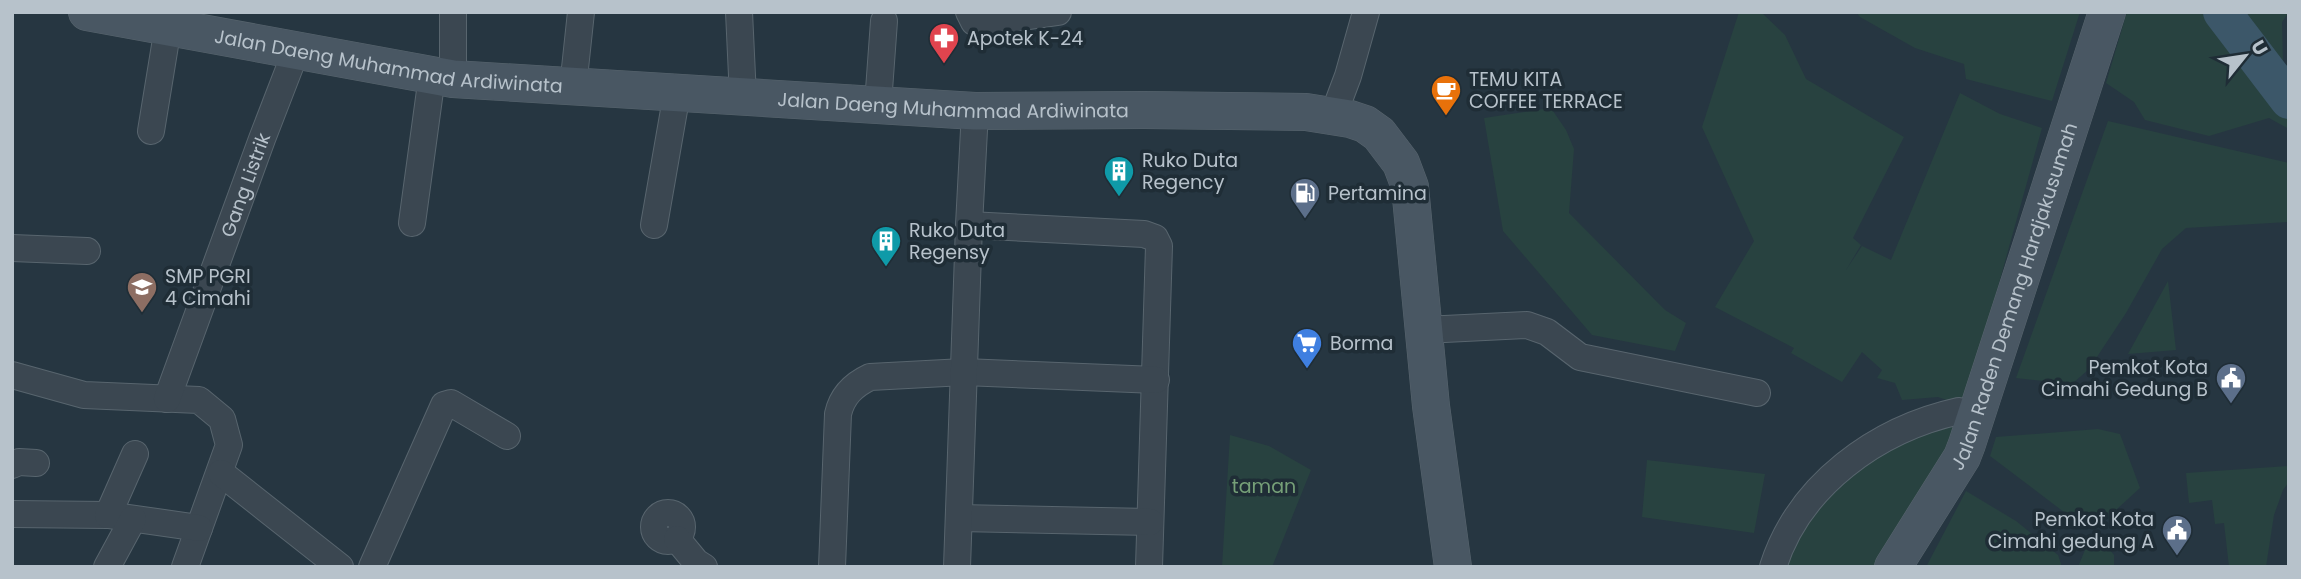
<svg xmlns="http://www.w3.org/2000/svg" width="2301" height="579" font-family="Poppins,sans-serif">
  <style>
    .green { fill: #284240 }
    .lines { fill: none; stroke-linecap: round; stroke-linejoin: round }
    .river { stroke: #3c5769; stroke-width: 38 }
    .minor-casing { stroke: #58656e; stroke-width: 28 }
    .secondary-casing { stroke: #58656e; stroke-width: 38 }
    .minor { stroke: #3b4751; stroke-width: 26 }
    .secondary { stroke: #495763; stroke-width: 37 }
    .labels { text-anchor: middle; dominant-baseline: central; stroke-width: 7; stroke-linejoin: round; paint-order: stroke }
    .poi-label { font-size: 19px; fill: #b7c2cb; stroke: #1f2d36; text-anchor: start }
    .street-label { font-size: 19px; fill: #b7c2cb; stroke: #1f2d36 }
    .park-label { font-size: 19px; fill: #76a078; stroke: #1f2d36 }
  </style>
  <rect width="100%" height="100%" fill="#263641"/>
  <!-- green -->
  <path class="green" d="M1739,12H1761L1785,35L1806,79L1904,137L1853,238L1861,245L1846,270L1862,246L1891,260L1960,93L2000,114L2042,128L1965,406L1938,397L1902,400L1895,383L1877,378L1882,370L1862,352L1842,382L1791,353L1794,348L1715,307L1754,241L1702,127Z
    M1856,12H2080L2052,101L1966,79L1964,64L1915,48L1860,17Z
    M2127,12H2289L2282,22L2283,63L2289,66V129L2269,118L2209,136L2145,120L2134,102L2106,83Z
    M1551,108L1566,130L1574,149L1569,213L1665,310L1686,323L1675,351L1592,335L1503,231L1484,118Z
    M2108,121L2289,163V222L2186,228L2162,249L2126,313L2089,369L2072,384L2016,378Z
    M2168,281L2176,350L2128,354Z
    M1961,416L1943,467L1880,567H1780L1786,549L1859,461Z
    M2098,429L2120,434L2140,488L2105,520L2081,525L1990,456L1996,437Z
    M1230,435L1269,446L1311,470L1272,567H1222Z
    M1647,460L1765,474L1754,533L1642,517Z
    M2289,466V482L2283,490L2274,515L2266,567H2229L2224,523L2215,524L2212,500L2189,503L2186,473Z
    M1966,491L2016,521L2058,555L2062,567H1926Z
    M2104,543L2114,555V567H2078L2087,545Z"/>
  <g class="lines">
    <!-- river -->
    <path class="river" d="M2222,12L2289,100"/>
    <!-- minor casing -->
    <g class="minor-casing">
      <g id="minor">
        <path d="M739,12L743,97"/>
        <path d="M969,12L974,22L980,23L1058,12"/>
        <path d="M453,79V12"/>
        <path d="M573,87L581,12"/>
        <path d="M878,104L884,21"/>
        <path d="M1333,116L1348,76L1366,12"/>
        <path d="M151,131L168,27"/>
        <path d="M412,223L432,76"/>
        <path d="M654,225L677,93"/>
        <path d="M969,225L1144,234L1155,238L1159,246L1149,567"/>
        <path d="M12,248L87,251"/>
        <path d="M1424,330L1527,325L1547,332L1580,357L1757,393"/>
        <path d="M12,375L84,395L199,400L222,419L229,445L185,567"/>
        <path id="s1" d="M167,399L262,139L296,51"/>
        <path d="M12,465L19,462L36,463"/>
        <path d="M221,473L340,567"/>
        <circle cx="668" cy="527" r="14"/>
        <path d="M12,514L108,515L199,528"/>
        <path d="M108,515L135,454"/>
        <path d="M959,518L1150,522"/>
        <path d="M677,539L696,562L704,567"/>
        <path d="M107,567L133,519"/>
        <path d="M372,567L444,405L451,403L507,436"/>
        <path d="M832,567L838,414C842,396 853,385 870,377L964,372L1156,380"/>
        <path d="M957,567L969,225L975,111"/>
        <path d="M1773,567C1799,485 1877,429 1959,411"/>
      </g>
    </g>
    <!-- secondary casing -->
    <g class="secondary-casing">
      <g id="secondary">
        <path id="s2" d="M87,12L453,79L975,111L1144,110L1306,112L1350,119L1365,124L1379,134L1401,163L1410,187L1431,406L1453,567"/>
        <path id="s3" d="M1893,567L1962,457L1967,444L2107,12"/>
      </g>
    </g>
    <!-- minor -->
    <use href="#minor" class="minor"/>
    <!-- secondary -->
    <use href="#secondary" class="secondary"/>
  </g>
  <!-- icons -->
  <defs>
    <g id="pharmacy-pin" transform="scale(1.575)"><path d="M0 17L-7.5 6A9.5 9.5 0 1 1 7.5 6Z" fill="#e0444e" stroke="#1f2d36"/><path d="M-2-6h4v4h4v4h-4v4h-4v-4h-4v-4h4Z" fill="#fff"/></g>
    <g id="cafe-pin" transform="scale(1.575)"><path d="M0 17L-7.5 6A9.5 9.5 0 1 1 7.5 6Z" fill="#e8710a" stroke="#1f2d36"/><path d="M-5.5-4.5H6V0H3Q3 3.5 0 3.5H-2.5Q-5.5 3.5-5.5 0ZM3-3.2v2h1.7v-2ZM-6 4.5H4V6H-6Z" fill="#fff"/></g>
    <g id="building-pin" transform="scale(1.575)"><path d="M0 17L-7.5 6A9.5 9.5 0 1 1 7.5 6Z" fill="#0f9aa8" stroke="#1f2d36"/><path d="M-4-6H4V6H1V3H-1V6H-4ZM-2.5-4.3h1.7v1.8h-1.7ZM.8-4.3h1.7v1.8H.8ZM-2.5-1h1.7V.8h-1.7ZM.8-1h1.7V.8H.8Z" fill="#fff"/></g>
    <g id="fuel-pin" transform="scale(1.575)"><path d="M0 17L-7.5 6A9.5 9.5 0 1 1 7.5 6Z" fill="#5c6f8a" stroke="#1f2d36"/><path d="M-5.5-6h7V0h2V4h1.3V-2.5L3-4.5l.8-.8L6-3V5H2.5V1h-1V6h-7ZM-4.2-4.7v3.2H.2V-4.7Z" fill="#fff"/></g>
    <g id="school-pin" transform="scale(1.575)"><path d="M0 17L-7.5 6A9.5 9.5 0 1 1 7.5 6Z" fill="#8d6e63" stroke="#1f2d36"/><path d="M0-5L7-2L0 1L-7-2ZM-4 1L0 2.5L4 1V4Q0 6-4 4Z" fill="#fff"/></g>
    <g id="supermarket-pin" transform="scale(1.575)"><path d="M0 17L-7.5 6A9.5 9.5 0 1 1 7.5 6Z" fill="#3f7fe0" stroke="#1f2d36"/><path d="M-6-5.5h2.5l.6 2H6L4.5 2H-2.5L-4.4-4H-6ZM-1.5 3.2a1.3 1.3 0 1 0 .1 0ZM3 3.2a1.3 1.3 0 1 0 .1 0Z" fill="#fff"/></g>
    <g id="civic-pin" transform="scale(1.575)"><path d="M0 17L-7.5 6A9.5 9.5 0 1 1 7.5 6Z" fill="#5c6f8a" stroke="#1f2d36"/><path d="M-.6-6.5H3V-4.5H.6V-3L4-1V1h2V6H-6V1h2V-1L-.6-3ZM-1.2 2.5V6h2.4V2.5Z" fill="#fff"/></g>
  </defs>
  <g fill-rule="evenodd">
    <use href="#pharmacy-pin" x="944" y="38"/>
    <use href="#cafe-pin" x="1446" y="90"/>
    <use href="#building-pin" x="1119" y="171"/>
    <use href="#fuel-pin" x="1305" y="193"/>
    <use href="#building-pin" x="886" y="241"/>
    <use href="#school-pin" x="142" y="287"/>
    <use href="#supermarket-pin" x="1307" y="343"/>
    <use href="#civic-pin" x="2231" y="378"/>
    <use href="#civic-pin" x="2177" y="530"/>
  </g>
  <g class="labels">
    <!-- poi labels -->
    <g class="poi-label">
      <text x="967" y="38">Apotek K-24</text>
      <text x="1469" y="79">TEMU KITA<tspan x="1469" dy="22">COFFEE TERRACE</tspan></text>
      <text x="1142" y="160">Ruko Duta<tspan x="1142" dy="22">Regency</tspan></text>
      <text x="1328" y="193">Pertamina</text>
      <text x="909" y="230">Ruko Duta<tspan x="909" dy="22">Regensy</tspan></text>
      <text x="165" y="276">SMP PGRI<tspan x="165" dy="22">4 Cimahi</tspan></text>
      <text x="1330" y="343">Borma</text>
      <text x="2208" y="367" text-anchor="end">Pemkot Kota<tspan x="2208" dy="22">Cimahi Gedung B</tspan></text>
      <text x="2154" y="519" text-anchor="end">Pemkot Kota<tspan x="2154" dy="22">Cimahi gedung A</tspan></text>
    </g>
    <!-- street labels -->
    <g class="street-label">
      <text stroke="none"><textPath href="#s2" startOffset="306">Jalan Daeng Muhammad Ardiwinata</textPath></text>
      <text stroke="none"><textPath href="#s2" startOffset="873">Jalan Daeng Muhammad Ardiwinata</textPath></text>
      <text stroke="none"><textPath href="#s1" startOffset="228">Gang Listrik</textPath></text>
      <text stroke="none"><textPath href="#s3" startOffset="299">Jalan Raden Demang Hardjakusumah</textPath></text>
    </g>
    <!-- park labels -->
    <g class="park-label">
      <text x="1264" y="486">taman</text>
    </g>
  </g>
  <!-- border -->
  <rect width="2301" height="579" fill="none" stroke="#b7c2cb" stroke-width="28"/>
  <!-- north arrow -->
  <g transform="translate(2245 56) rotate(60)" stroke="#1f2d36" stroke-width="5" paint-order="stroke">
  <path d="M0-5L12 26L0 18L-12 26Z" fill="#b7c2cb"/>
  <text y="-10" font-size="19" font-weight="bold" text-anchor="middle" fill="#b7c2cb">U</text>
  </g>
</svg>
